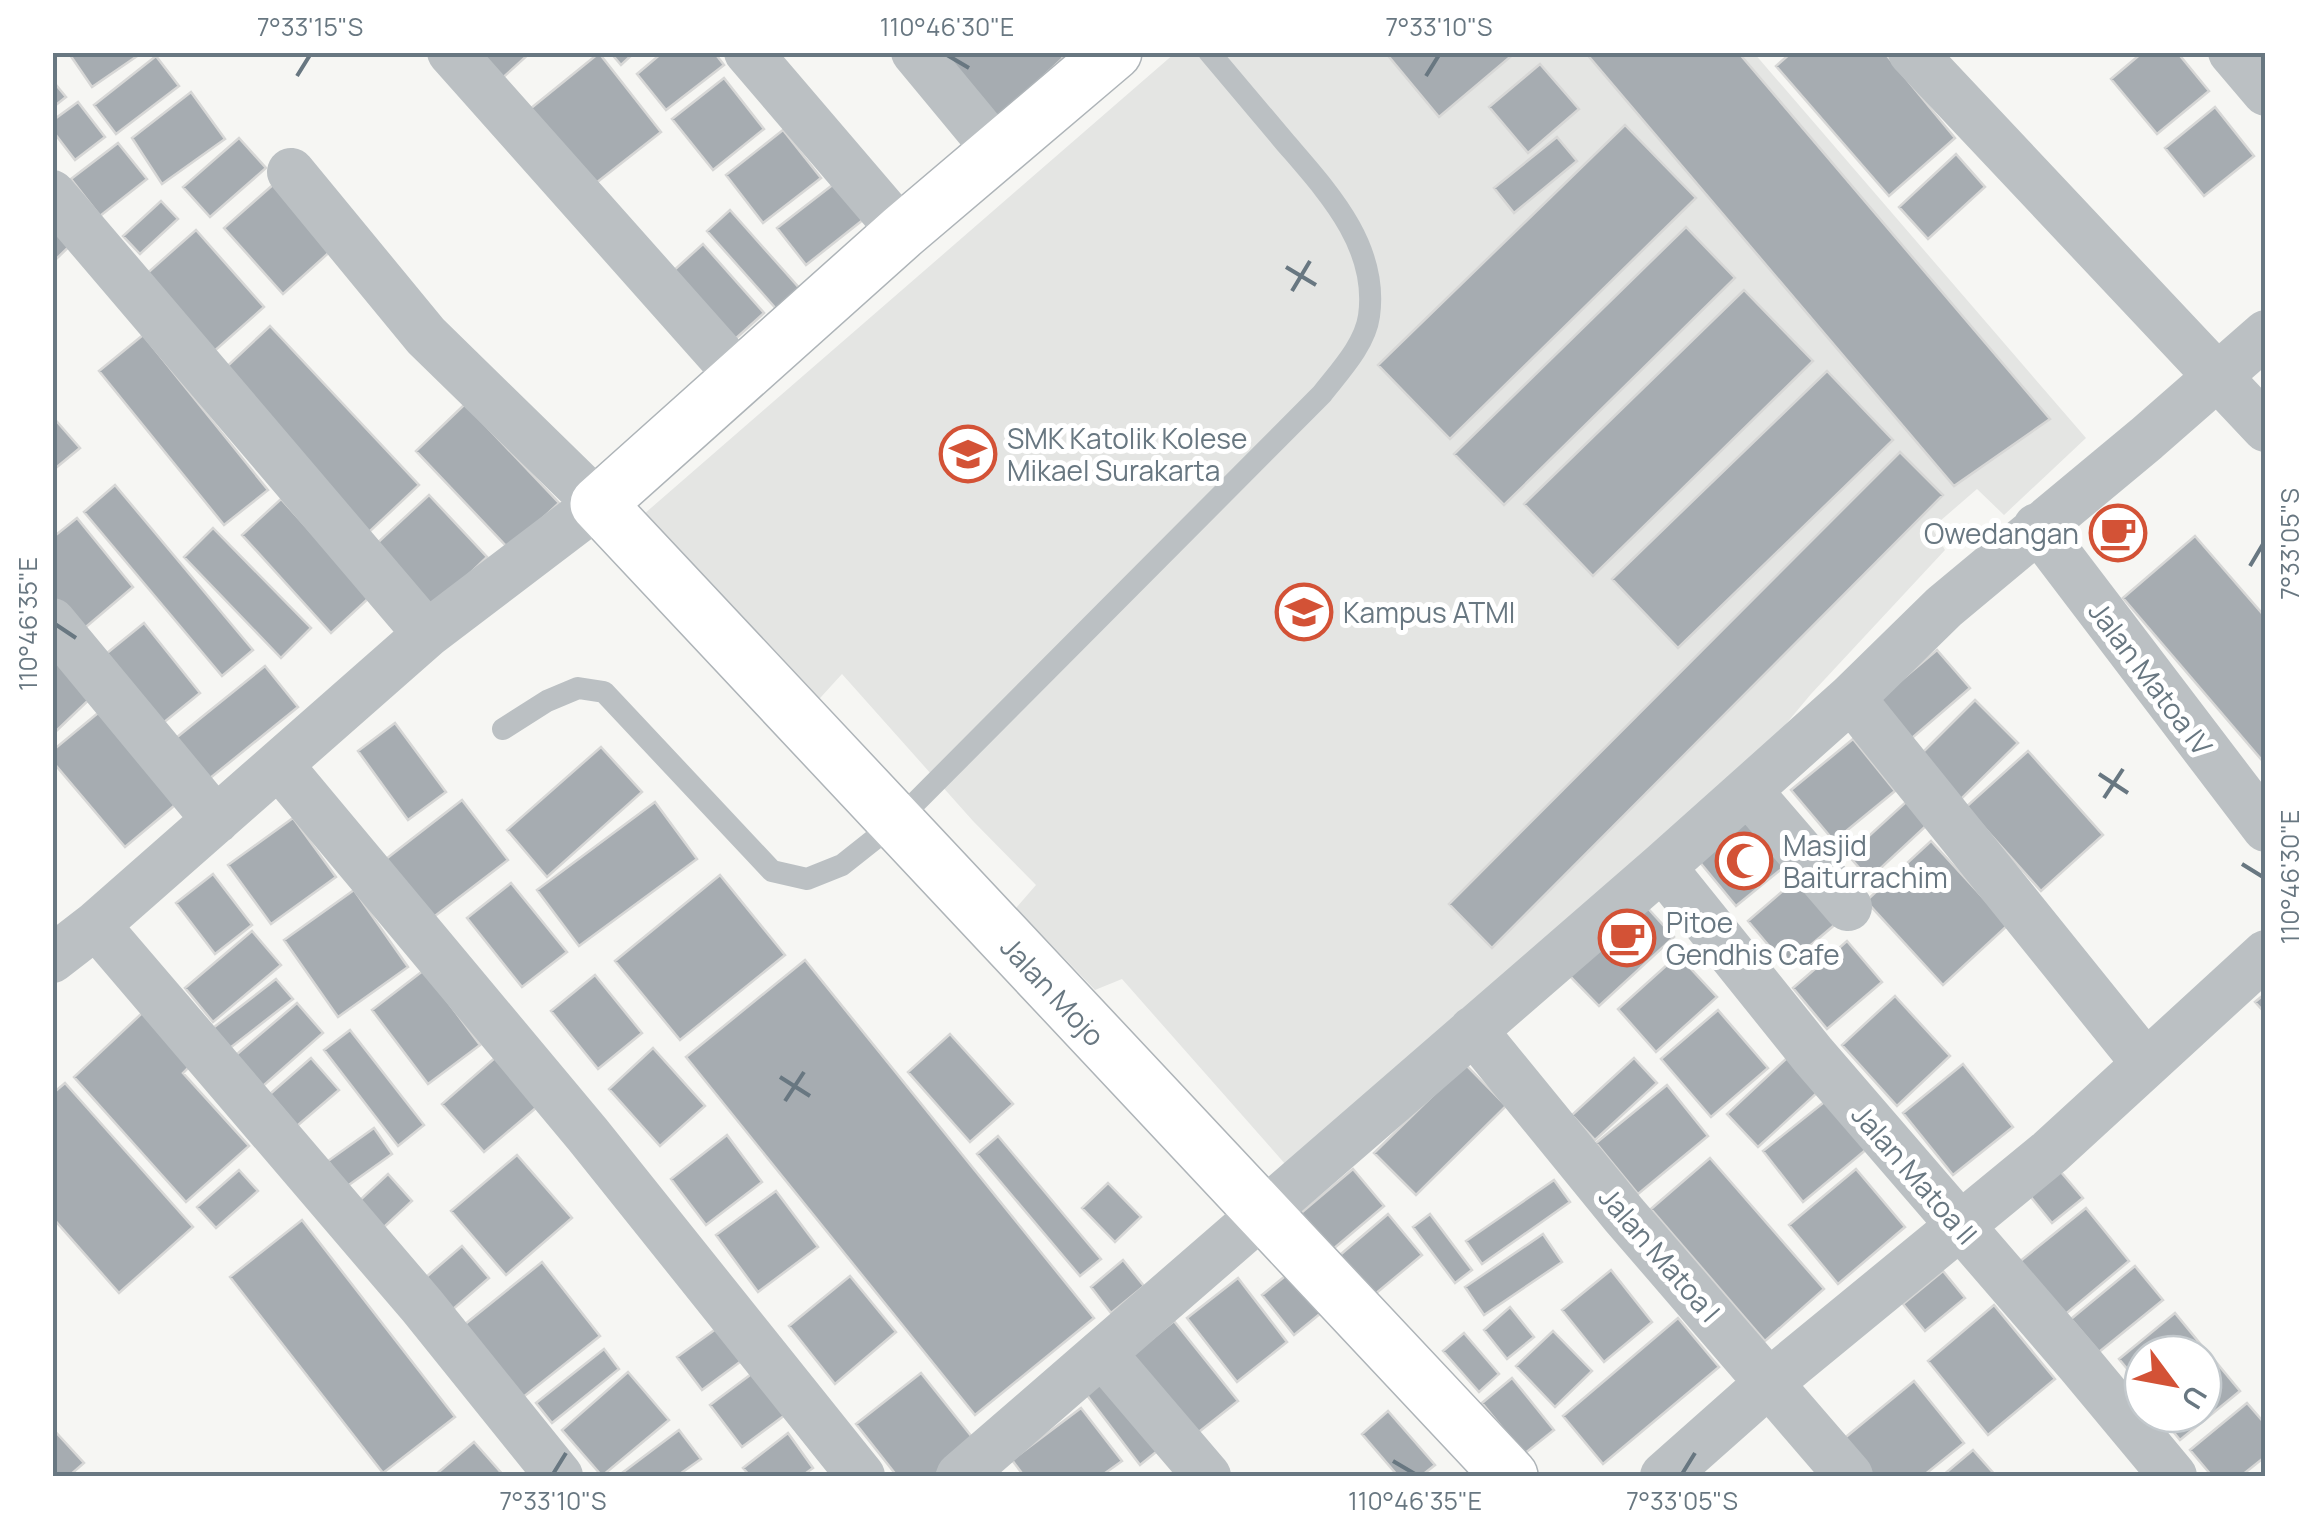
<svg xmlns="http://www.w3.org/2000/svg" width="2318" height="1529" font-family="Manrope,sans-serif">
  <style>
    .built { fill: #e4e5e3 }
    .building { fill: #a6acb1; stroke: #d7d7d6; stroke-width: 2.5 }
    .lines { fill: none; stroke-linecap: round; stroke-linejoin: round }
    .secondary-casing { stroke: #aeb4b8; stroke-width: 58 }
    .lane { stroke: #bbc0c3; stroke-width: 22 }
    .street { stroke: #bbc0c3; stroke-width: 48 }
    .secondary { stroke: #fff; stroke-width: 55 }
    .ticks { fill: none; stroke: #687781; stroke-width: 4 }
    .labels { text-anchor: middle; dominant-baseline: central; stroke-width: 10; stroke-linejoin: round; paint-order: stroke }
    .poi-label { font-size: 28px; fill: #687781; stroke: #fff; text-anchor: start }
    .street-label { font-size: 28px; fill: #687781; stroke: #fff }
    .neatline { fill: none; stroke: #687781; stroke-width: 4 }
    .ticks-label { font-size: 25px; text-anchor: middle; fill: #687781 }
  </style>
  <rect width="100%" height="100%" fill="#f6f6f3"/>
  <!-- built -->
  <path class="built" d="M1175,53H1754L2086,438L2004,515L1977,489L1932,528L1945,550L1811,694L1765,749L1286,1165L1122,979L1095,990L1016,908L1036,885L973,821L842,674L811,708L636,521Z"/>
  <!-- building -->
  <path class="building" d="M68,52H143L92,87Z
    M471,52H531L498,82Z
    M610,52H635L621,65Z
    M663,52H714L724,65L666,110L637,74Z
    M940,52H1059L1063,58L998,118Z
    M1385,52H1516L1439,117Z
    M1585,52H1738L2050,419L1954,486Z
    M1792,52H1884L1955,138L1889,196L1776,66Z
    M2143,52H2177L2209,91L2157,134L2111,79Z
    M599,53L661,132L591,187L530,109Z
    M156,56L179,86L116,134L94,105Z
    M1540,64L1579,109L1528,153L1489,107Z
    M724,78L764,129L713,170L672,119Z
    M52,80L66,97L52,108Z
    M191,92L225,139L162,184L132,138Z
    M78,102L105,137L75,160L52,130V121Z
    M2215,107L2254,156L2204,196L2165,148Z
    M1625,125L1696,198L1450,439L1378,365Z
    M783,130L821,178L763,223L726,175Z
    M1557,137L1577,161L1514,213L1494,188Z
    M239,138L266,168L210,217L183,187Z
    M118,143L147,179L100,216L71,179Z
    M1956,154L1985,187L1928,239L1899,207Z
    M275,183L334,248L283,294L224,228Z
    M835,183L864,219L806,265L777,228Z
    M161,201L178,219L140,254L123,236Z
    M730,210L801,290L778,311L707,231Z
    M52,211L78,238L52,263Z
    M1686,227L1735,278L1504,505L1454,454Z
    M196,230L264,307L211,354L143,277Z
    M703,244L764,313L733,341L672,272Z
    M1744,290L1813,361L1593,576L1524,504Z
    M270,326L419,485L368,533L219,374Z
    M143,335L268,490L224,525L99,371Z
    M1827,371L1893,440L1678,648L1612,579Z
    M465,404L559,503L509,549L416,451Z
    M52,416L80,448L52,471Z
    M1900,452L1943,495L1492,948L1449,904Z
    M115,485L253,650L222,676L84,512Z
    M429,495L487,557L433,609L374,546Z
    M281,499L370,597L331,633L242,535Z
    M77,518L133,587L80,632L52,598V538Z
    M213,528L311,628L281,658L184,557Z
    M2195,536L2266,618V765L2123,598Z
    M144,623L200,693L152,732L96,662Z
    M52,647L96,693L52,735Z
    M1937,650L1970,688L1905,744L1872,705Z
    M265,666L298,707L209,779L176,738Z
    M1975,700L2018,743L1959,801L1917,758Z
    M104,708L181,800L125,847L52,761V751Z
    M395,723L446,792L408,820L358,751Z
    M1853,739L1895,791L1834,841L1791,790Z
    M601,747L642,792L547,877L507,830Z
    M2028,751L2103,835L2041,891L1966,807Z
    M462,800L508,860L431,919L386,859Z
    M655,802L697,859L579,946L537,890Z
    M1906,802L1927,825L1869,879L1848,855Z
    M1752,815L1790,862L1736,906L1698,860Z
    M293,818L336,877L271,924L228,865Z
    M1931,841L2008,925L1943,985L1866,901Z
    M213,874L252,925L215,954L176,903Z
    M720,875L785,955L680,1040L615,961Z
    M1799,877L1838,922L1786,966L1748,921Z
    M511,883L567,952L522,987L467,918Z
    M354,890L408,967L338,1017L284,940Z
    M1643,903L1674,937L1599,1006L1567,973Z
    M252,931L281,965L213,1022L185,988Z
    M1847,941L1882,982L1827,1029L1793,988Z
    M1678,955L1717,997L1656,1052L1618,1009Z
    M805,960L1094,1318L975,1415L686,1057Z
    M424,970L480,1045L428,1084L372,1010Z
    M595,975L642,1033L598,1069L551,1011Z
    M276,979L293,999L230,1048L213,1028Z
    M2266,993V1014L2255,1002Z
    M1895,996L1950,1056L1897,1106L1842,1045Z
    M156,1000L203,1053L183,1073L249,1146L186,1202L74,1077Z
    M297,1003L323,1033L263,1086L236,1055Z
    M1718,1010L1768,1068L1711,1117L1661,1059Z
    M350,1030L424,1125L398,1146L324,1050Z
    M950,1034L1013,1104L970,1142L908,1072Z
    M653,1048L705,1106L660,1146L609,1089Z
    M496,1057L537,1107L484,1152L442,1104Z
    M311,1058L339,1090L297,1126L270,1094Z
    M1634,1058L1657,1083L1595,1140L1572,1115Z
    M1787,1058L1818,1092L1758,1147L1727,1114Z
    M1465,1064L1506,1106L1416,1195L1374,1153Z
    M1963,1064L2013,1127L1953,1175L1903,1113Z
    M65,1083L193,1227L119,1293L52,1217V1094Z
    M1667,1085L1708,1136L1638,1194L1596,1143Z
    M1828,1099L1868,1148L1803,1202L1763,1151Z
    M374,1128L392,1154L346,1187L328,1161Z
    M727,1135L762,1182L706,1225L671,1179Z
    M998,1136L1101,1259L1080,1276L977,1154Z
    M517,1155L572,1218L506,1275L451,1211Z
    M1710,1158L1824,1289L1765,1341L1651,1209Z
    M2055,1165L2083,1198L2052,1223L2026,1191Z
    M1353,1169L1384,1206L1332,1250L1301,1213Z
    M1856,1169L1905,1227L1838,1284L1789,1225Z
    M239,1170L258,1191L216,1228L197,1207Z
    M388,1174L412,1201L383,1228L359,1201Z
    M1554,1180L1570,1202L1482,1264L1466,1241Z
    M1108,1183L1141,1217L1115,1242L1082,1208Z
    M776,1191L818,1247L758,1292L716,1235Z
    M2086,1208L2129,1261L2062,1317L2018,1263Z
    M1388,1214L1422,1255L1374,1295L1340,1255Z
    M1430,1214L1472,1270L1455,1283L1413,1227Z
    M302,1220L455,1417L383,1473L230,1277Z
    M1543,1234L1562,1262L1484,1315L1465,1287Z
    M462,1246L489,1278L452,1310L425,1278Z
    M1123,1260L1144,1286L1111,1313L1091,1287Z
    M542,1262L600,1336L517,1402L459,1329Z
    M2135,1266L2163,1300L2099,1352L2071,1319Z
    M1611,1270L1652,1322L1604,1362L1562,1310Z
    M1943,1271L1965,1298L1925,1331L1903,1304Z
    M1289,1273L1321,1313L1294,1335L1262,1295Z
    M850,1276L896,1332L835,1384L789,1326Z
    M1238,1278L1287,1342L1237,1382L1187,1318Z
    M1994,1305L2055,1379L1988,1435L1928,1361Z
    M1510,1307L1534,1337L1507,1359L1484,1330Z
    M2175,1313L2207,1352L2203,1355L2143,1354V1388L2119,1359Z
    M1678,1318L1719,1367L1603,1464L1563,1416Z
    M1174,1321L1238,1401L1195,1435L1132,1355Z
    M720,1326L744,1359L702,1390L677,1357Z
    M1553,1331L1592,1371L1555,1407L1516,1366Z
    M1464,1333L1499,1374L1479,1392L1443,1351Z
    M604,1349L619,1369L552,1423L536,1403Z
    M2216,1362L2240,1391L2180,1440L2159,1414H2203V1373Z
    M758,1369L789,1412L742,1447L710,1405Z
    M628,1372L669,1420L602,1476L562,1430Z
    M921,1373L976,1442L933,1476H897L856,1424Z
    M1104,1374L1161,1448L1140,1465L1083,1390Z
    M1512,1378L1554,1430L1524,1454L1482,1403Z
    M1914,1381L1964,1443L1923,1476H1869L1841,1441Z
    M2247,1403L2266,1425V1456L2241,1476H2212L2190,1450Z
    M1081,1408L1122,1461L1101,1476H1024L1012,1460Z
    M1388,1411L1435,1465L1421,1476H1398L1362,1434Z
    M52,1428L84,1463L69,1476H52Z
    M679,1430L701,1459L677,1476H618Z
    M788,1433L813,1468L802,1476H750L743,1468Z
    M474,1442L504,1476H434Z
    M1973,1450L1996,1476H1942Z"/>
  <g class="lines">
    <!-- secondary casing -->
    <g class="secondary-casing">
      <path id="secondary" d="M1114,52L902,232L598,504L1510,1476"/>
    </g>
    <!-- lane -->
    <path class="lane" d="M503,729L547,701L578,688L604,692L772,871L807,879L842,865L895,823L1322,394C1339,372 1365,345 1369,316C1379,245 1326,190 1284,141C1259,111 1234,82 1209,52"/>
    <!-- street -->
    <path class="street" d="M451,52L740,377
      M748,52L902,232
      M915,52L997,151
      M1912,52L2266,428
      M2232,52L2266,92
      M52,194L427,634
      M2037,527L2266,828
      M52,622L216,820
      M1851,698L2146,1064
      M279,765L588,1135L861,1476
      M1748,791L1848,907
      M1662,867L1813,1055L2079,1363L2173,1476
      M96,925L422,1306L559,1476
      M52,959L96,925L427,634L598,504L426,336L291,172
      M1473,1030L1624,1215L1849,1476
      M1113,1366L1207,1476
      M960,1476L1662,867L1851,698L1944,607L2146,439L2266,334
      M1664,1476L1770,1382L2050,1152L2266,954"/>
    <!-- secondary -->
    <use href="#secondary" class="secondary"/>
  </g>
  <!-- ticks -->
  <path class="ticks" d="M947,55L969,68M297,76L310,55M1426,76L1439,55M1286,267L1316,285M1292,291L1310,261M2250,566L2263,544M55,624L76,638M2099,774L2128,793M2104,798L2123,769M2242,864L2263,877M780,1077L810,1096M785,1101L804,1072M1393,1461L1415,1474M553,1474L566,1453M1682,1474L1695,1453"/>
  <!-- icons -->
  <defs>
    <g id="school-ring" transform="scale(2.875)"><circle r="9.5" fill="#fff" stroke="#d35236" stroke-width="1.5"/><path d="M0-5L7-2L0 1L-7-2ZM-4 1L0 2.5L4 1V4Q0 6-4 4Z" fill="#d35236"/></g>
    <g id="cafe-ring" transform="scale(2.875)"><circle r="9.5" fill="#fff" stroke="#d35236" stroke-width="1.5"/><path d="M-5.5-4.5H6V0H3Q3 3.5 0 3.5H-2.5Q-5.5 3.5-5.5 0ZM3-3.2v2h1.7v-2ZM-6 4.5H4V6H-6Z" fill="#d35236"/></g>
    <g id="university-ring" transform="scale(2.875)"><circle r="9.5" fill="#fff" stroke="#d35236" stroke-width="1.5"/><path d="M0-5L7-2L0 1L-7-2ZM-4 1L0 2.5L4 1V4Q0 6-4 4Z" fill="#d35236"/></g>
    <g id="mosque-ring" transform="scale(2.875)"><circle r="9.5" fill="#fff" stroke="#d35236" stroke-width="1.5"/><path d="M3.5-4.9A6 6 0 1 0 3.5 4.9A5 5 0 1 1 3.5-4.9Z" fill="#d35236"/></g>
  </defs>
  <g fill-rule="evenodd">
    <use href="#school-ring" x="968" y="454"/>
    <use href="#cafe-ring" x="2118" y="533"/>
    <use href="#university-ring" x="1304" y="612"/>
    <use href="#mosque-ring" x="1744" y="861"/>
    <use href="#cafe-ring" x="1627" y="938"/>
  </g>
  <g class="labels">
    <!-- poi labels -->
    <g class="poi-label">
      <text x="1007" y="438">SMK Katolik Kolese<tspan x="1007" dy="32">Mikael Surakarta</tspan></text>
      <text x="2079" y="533" text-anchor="end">Owedangan</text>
      <text x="1343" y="612">Kampus ATMI</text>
      <text x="1783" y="845">Masjid<tspan x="1783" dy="32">Baiturrachim</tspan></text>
      <text x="1666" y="922">Pitoe<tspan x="1666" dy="32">Gendhis Cafe</tspan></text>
    </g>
    <!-- street labels -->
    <g class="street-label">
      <text transform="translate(2151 678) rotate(53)">Jalan Matoa IV</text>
      <text transform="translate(1053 991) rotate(47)">Jalan Mojo</text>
      <text transform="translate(1915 1174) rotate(49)">Jalan Matoa II</text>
      <text transform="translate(1660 1254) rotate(49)">Jalan Matoa I</text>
    </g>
  </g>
  <!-- border -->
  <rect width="2318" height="1529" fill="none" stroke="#ffffff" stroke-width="110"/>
  <!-- north arrow -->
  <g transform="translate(2173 1384) rotate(122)"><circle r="48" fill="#ffffff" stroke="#c3c9cd" stroke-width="2.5"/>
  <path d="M0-8L18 38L0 25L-18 38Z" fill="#d35236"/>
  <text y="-15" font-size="28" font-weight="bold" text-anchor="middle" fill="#687781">U</text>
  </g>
  <rect x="55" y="55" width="2208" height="1419" class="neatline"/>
  <g class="ticks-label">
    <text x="310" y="36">7°33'15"S</text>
    <text x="947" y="36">110°46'30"E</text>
    <text x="1439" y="36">7°33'10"S</text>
    <text transform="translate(2290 544) rotate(-90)" y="9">7°33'05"S</text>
    <text transform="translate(28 624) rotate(-90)" y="9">110°46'35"E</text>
    <text transform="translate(2290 877) rotate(-90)" y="9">110°46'30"E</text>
    <text x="553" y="1510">7°33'10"S</text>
    <text x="1415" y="1510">110°46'35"E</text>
    <text x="1682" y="1510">7°33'05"S</text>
  </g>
</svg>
